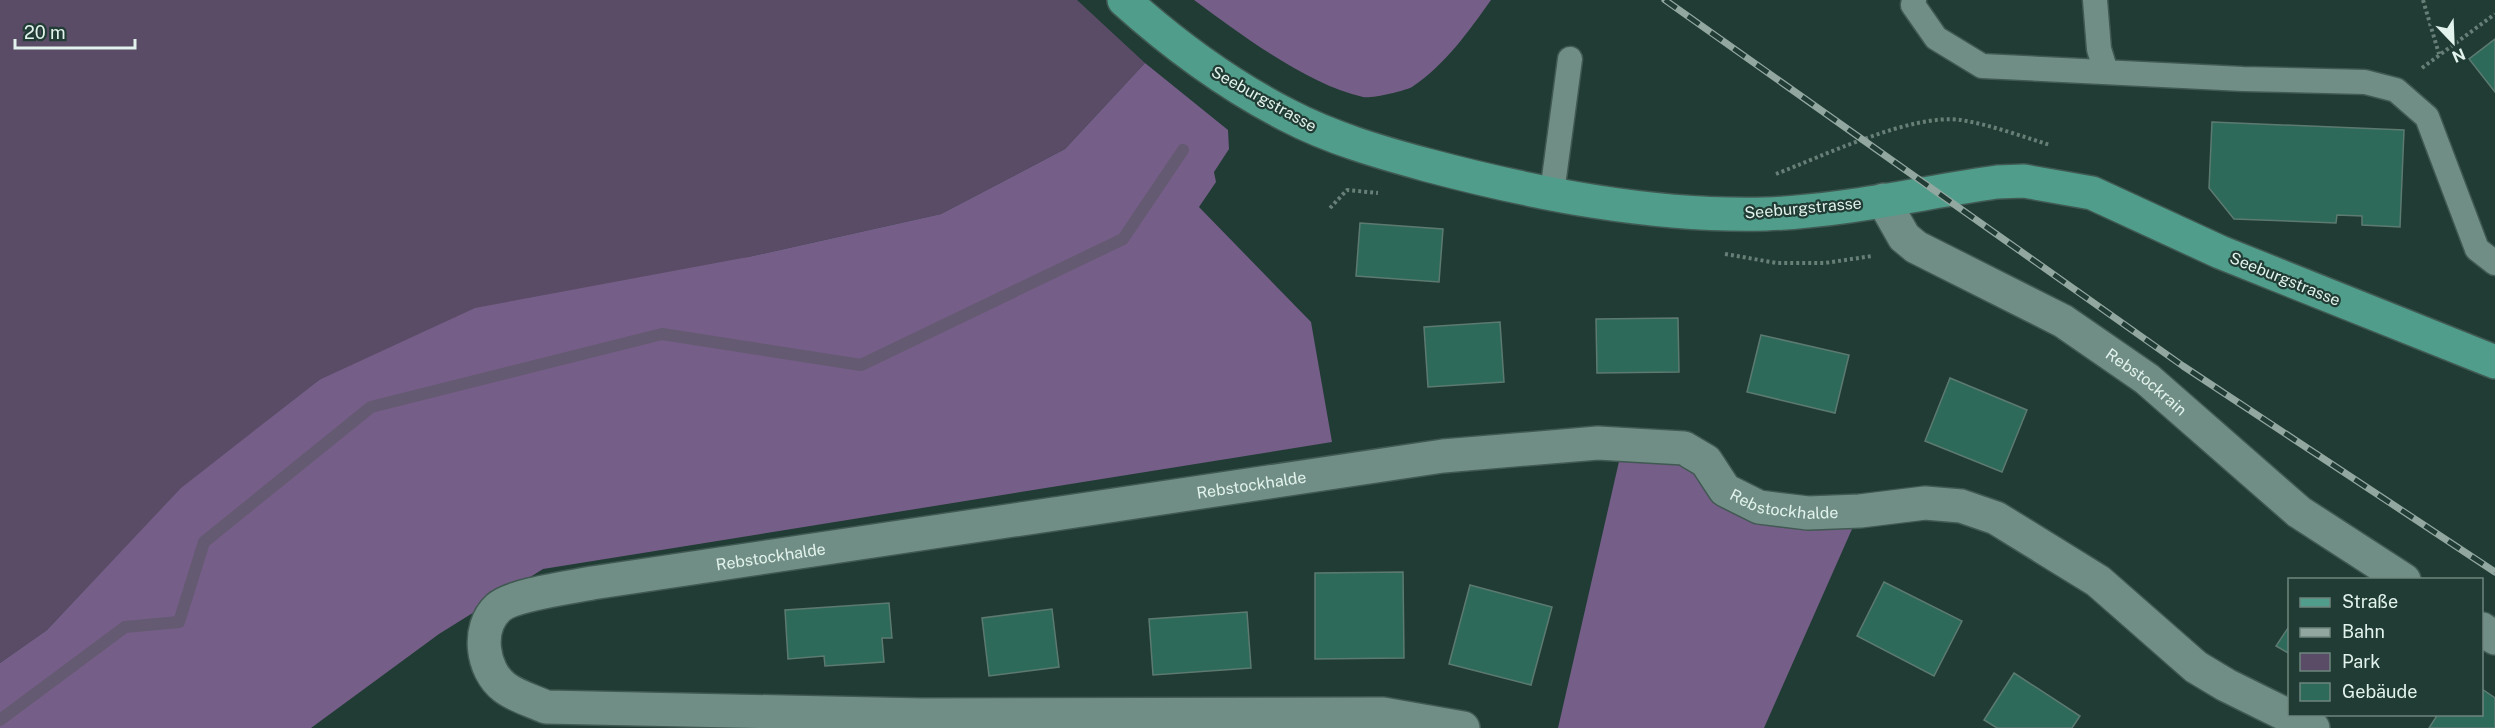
<svg xmlns="http://www.w3.org/2000/svg" width="2495" height="728" font-family="'Public Sans',sans-serif">
  <style>
    .green { fill: #5a4c66 }
    .forest { fill: #755e87 }
    .lines { fill: none; stroke-linecap: round; stroke-linejoin: round }
    .stream { stroke: #645a71; stroke-width: 12 }
    .building { fill: #2d6a5a; stroke: #5d7a71; stroke-width: 1.5 }
    .lane-casing { stroke: #405952; stroke-width: 27 }
    .street-casing { stroke: #405952; stroke-width: 36 }
    .primary-casing { stroke: #405952; stroke-width: 36 }
    .path { stroke: #677f77; stroke-width: 4; stroke-dasharray: 3 3; stroke-linecap: butt }
    .lane { stroke: #708e85; stroke-width: 24 }
    .street { stroke: #708e85; stroke-width: 33 }
    .primary { stroke: #4f9d8a; stroke-width: 33 }
    .rail-casing { stroke: #92a7a0; stroke-width: 7 }
    .rail { stroke: #203c34; stroke-width: 4.5; stroke-dasharray: 14; stroke-linecap: butt }
    .labels { text-anchor: middle; dominant-baseline: central; stroke-width: 4.5; stroke-linejoin: round; paint-order: stroke }
    .street-label { font-size: 16px; fill: #e2f2ec; stroke: #203c34 }
  </style>
  <rect width="100%" height="100%" fill="#203c34"/>
  <!-- green -->
  <path class="green" d="M0,0H1077L1145,63L1065,149L941,214L748,257L319,380L182,488L47,630L0,663Z"/>
  <!-- forest -->
  <path class="forest" d="M1194,0H1491C1469,31 1445,65 1412,87C1405,91 1370,99 1363,97C1308,85 1240,34 1194,0Z
    M1145,63L1228,130L1229,149L1214,172L1216,182L1199,207L1311,322L1332,442L543,569L439,634L311,728H0V663L47,630L181,488L319,380L475,308L748,257L941,214L1065,149Z
    M1623,444L1684,448L1725,490L1860,511L1764,728H1558Z"/>
  <g class="lines">
    <!-- stream -->
    <path class="stream" d="M0,720L125,627L179,622L204,542L371,407L662,334L861,365L1123,239L1183,150"/>
  </g>
  <!-- building -->
  <path class="building" d="M2495,39V92L2469,59Z
    M2212,122L2404,130L2400,227L2362,225V216L2337,215L2336,223L2234,219L2209,188Z
    M1360,223L1443,229L1439,282L1356,276Z
    M1678,318L1679,372L1597,373L1596,319Z
    M1500,322L1504,382L1428,387L1424,327Z
    M1761,335L1849,355L1835,413L1747,392Z
    M1950,378L2027,410L2002,472L1925,441Z
    M1403,572L1404,658L1315,659V573Z
    M1884,582L1962,621L1934,676L1857,636Z
    M1470,585L1552,607L1531,685L1449,664Z
    M889,603L892,638H882L884,662L825,666L824,656L788,659L785,610Z
    M1052,609L1059,667L989,676L982,618Z
    M1247,612L1251,668L1153,675L1149,619Z
    M2290,625V654L2276,646Z
    M2014,673L2080,716L2072,728H1997L1984,720Z
    M2482,689L2495,698V728H2429L2438,714H2482Z"/>
  <g class="lines">
    <!-- lane casing -->
    <g class="lane-casing">
      <path id="lane" d="M1914,0L1913,5L1936,38L1982,66L2243,79L2365,82L2396,90L2427,117L2477,249L2495,263
        M2095,0L2099,49L2106,72
        M1552,193L1570,59"/>
    </g>
    <!-- street casing -->
    <g class="street-casing">
      <g id="street">
        <path id="s1" d="M1883,200L1904,237L1916,247L2063,321L2147,379L2299,512L2404,580"/>
        <path d="M2482,629L2495,638"/>
        <path id="s2" d="M1463,728L1383,714L922,715L546,707C533,701 515,696 504,687C482,670 476,628 498,608C511,595 572,587 592,583L1443,456L1598,443L1684,448L1706,461L1725,490L1759,507L1808,513L1860,511L1925,503L1961,506L1996,518L2098,581L2196,667L2226,685L2313,728"/>
      </g>
    </g>
    <!-- primary casing -->
    <g class="primary-casing">
      <path id="primary" d="M1124,0C1174,45 1227,84 1287,115C1331,138 1379,152 1427,165C1536,194 1653,217 1766,214C1844,211 1920,193 1997,182L2024,181L2092,193L2220,252L2495,362"/>
    </g>
    <!-- path -->
    <path class="path" d="M2423,0L2439,54
      M2422,68L2495,14
      M1776,174C1823,156 1912,113 1961,120C1991,125 2021,136 2050,145
      M1330,208L1347,190L1378,193
      M1725,254L1777,263H1825L1872,256"/>
    <!-- lane -->
    <use href="#lane" class="lane"/>
    <!-- street -->
    <use href="#street" class="street"/>
    <!-- primary -->
    <use href="#primary" class="primary"/>
    <!-- rail casing -->
    <g class="rail-casing">
      <path id="rail" d="M1665,0L2183,366L2495,572"/>
    </g>
    <!-- rail -->
    <use href="#rail" class="rail"/>
  </g>
  <g class="labels">
    <!-- street labels -->
    <g class="street-label">
      <text transform="translate(1264 99) rotate(29)">Seeburgstrasse</text>
      <text transform="translate(1803 208) rotate(-5)">Seeburgstrasse</text>
      <text transform="translate(2285 279) rotate(22)">Seeburgstrasse</text>
      <text stroke="none"><textPath href="#s1" startOffset="326">Rebstockrain</textPath></text>
      <text stroke="none"><textPath href="#s2" startOffset="1818">Rebstockhalde</textPath></text>
      <text stroke="none"><textPath href="#s2" startOffset="2376">Rebstockhalde</textPath></text>
      <text stroke="none"><textPath href="#s2" startOffset="1332">Rebstockhalde</textPath></text>
    </g>
  </g>
  <!-- legend -->
  <rect x="2288" y="578" width="195" height="138" fill="#203c34" stroke="#6e857e" stroke-width="1.5"/>
  <rect x="2300" y="598" width="30" height="9" fill="#4f9d8a" stroke="#6e857e" stroke-width="1.5"/>
  <text x="2342" y="608" font-size="18" fill="#e2f2ec">Straße</text>
  <rect x="2300" y="628" width="30" height="9" fill="#92a7a0" stroke="#6e857e" stroke-width="1.5"/>
  <text x="2342" y="638" font-size="18" fill="#e2f2ec">Bahn</text>
  <rect x="2300" y="653" width="30" height="18" fill="#5a4c66" stroke="#6e857e" stroke-width="1.5"/>
  <text x="2342" y="668" font-size="18" fill="#e2f2ec">Park</text>
  <rect x="2300" y="683" width="30" height="18" fill="#2d6a5a" stroke="#6e857e" stroke-width="1.5"/>
  <text x="2342" y="698" font-size="18" fill="#e2f2ec">Gebäude</text>
  <!-- north arrow -->
  <g transform="translate(2453 42) rotate(157)" stroke="#203c34" stroke-width="4.5" paint-order="stroke">
  <path d="M0-4.5L10 22L0 15L-10 22Z" fill="#e2f2ec"/>
  <text y="-9" font-size="16" font-weight="bold" text-anchor="middle" fill="#e2f2ec">N</text>
  </g>
  <!-- scale -->
  <path d="M15 39v9h120v-9" fill="none" stroke="#e2f2ec" stroke-width="3"/>
  <text x="24" y="39" font-size="18" fill="#e2f2ec" stroke="#203c34" stroke-width="4.5" paint-order="stroke">20 m</text>
</svg>
